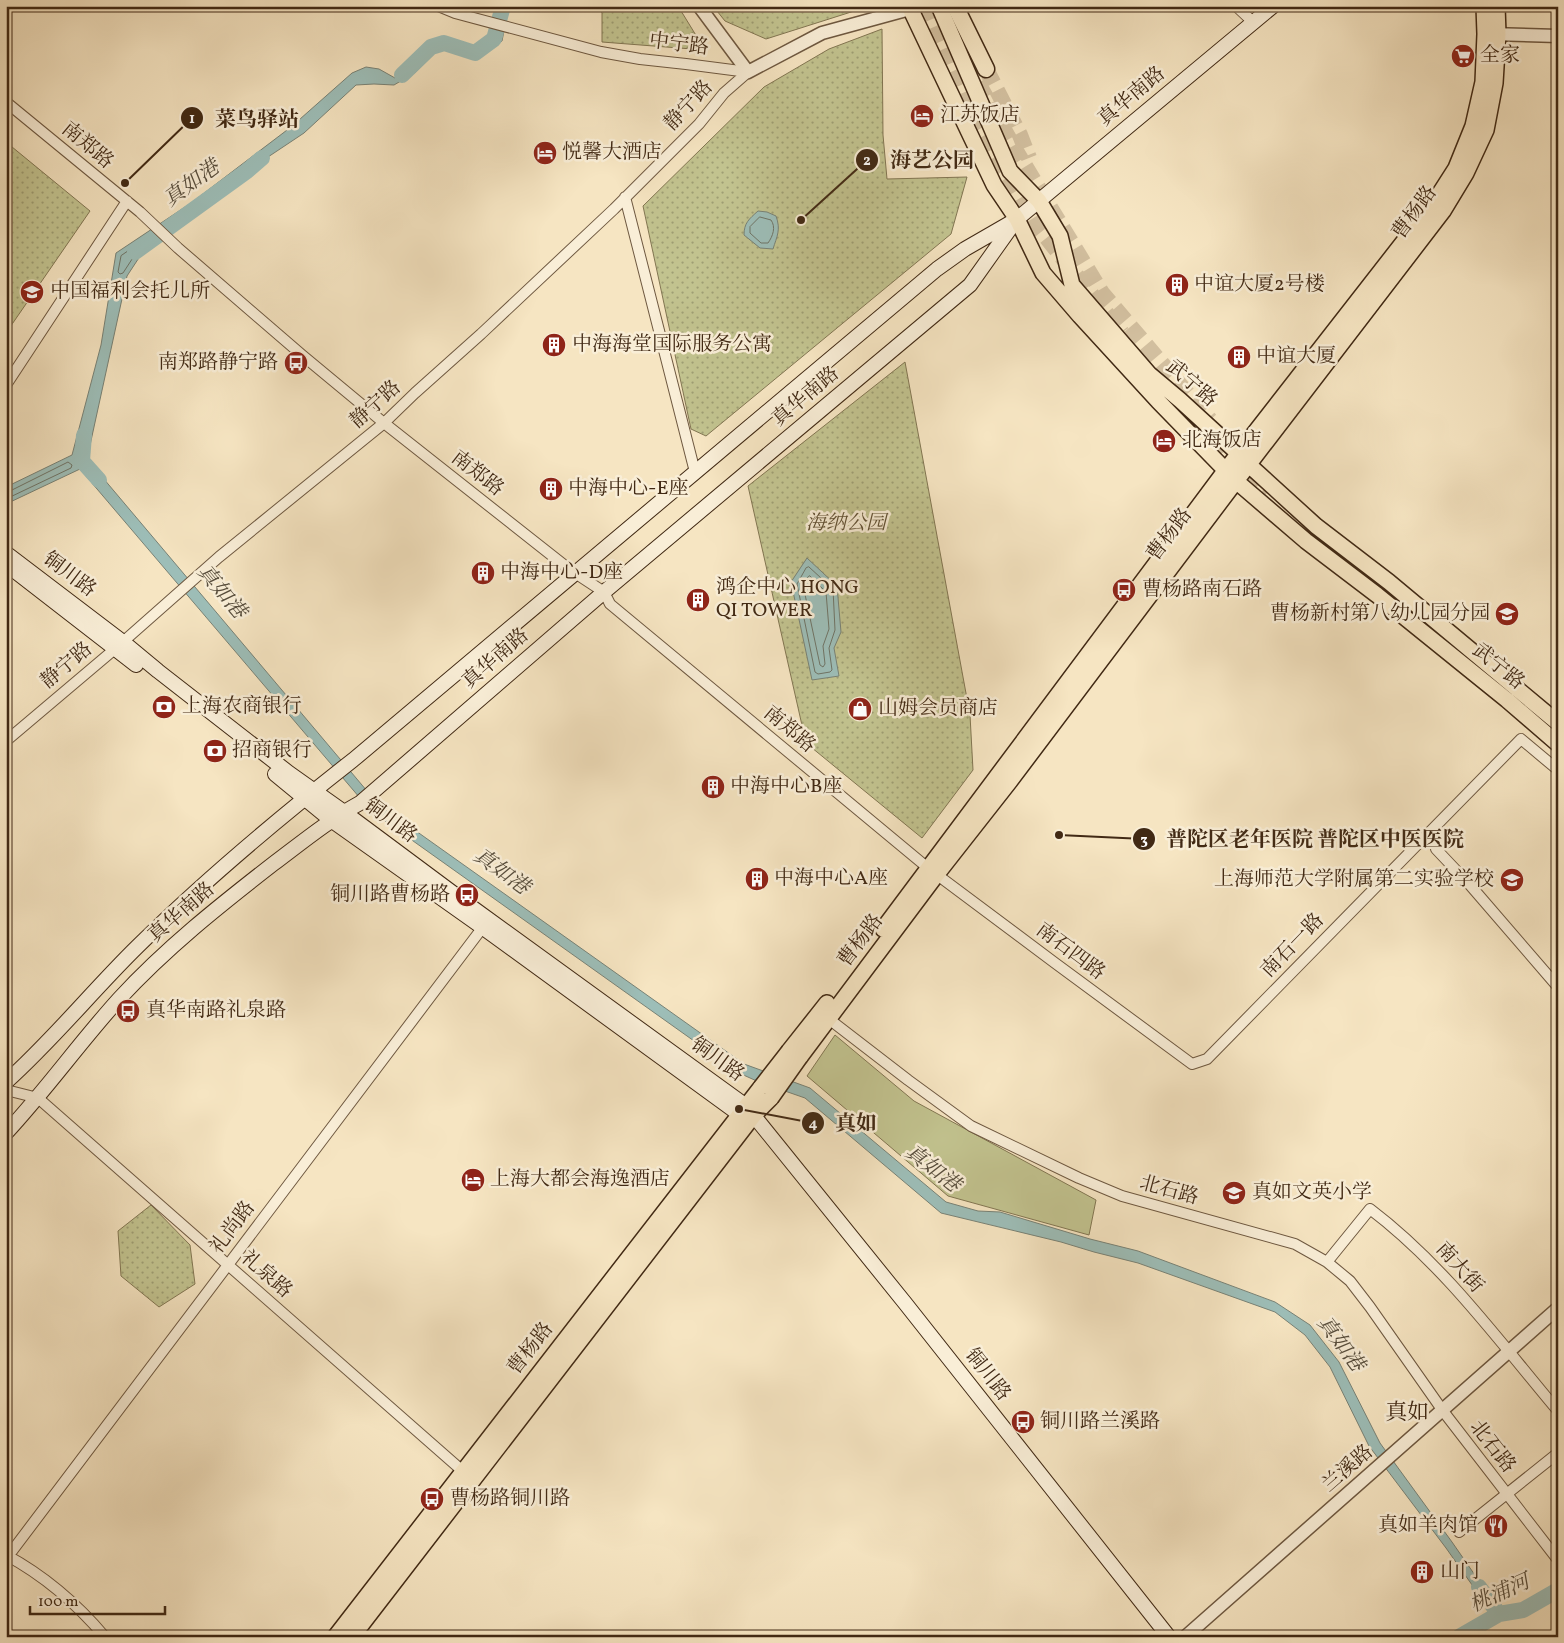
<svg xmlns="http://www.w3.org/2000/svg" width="1564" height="1643" font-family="Vollkorn,'Noto Serif SC',serif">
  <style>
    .grass { fill: #c2c38f; stroke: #827652 }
    .park { fill: url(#park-dots); stroke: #827652 }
    .water { fill: #9dbeb8; stroke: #788276 }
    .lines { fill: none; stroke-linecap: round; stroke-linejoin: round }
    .shore { stroke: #6f7466; stroke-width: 1 }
    .river { stroke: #9dbeb8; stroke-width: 16 }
    .trunk-tunnel { stroke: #d2bf9f; stroke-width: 16; stroke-dasharray: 16 8; stroke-linecap: butt }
    .minor-casing { stroke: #6e5840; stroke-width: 12 }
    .tertiary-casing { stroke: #6e5840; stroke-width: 15 }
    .secondary-casing { stroke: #412914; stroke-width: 16 }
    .primary-casing { stroke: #412914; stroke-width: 18 }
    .trunk-casing { stroke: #412914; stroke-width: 19 }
    .minor { stroke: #f9eed7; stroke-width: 10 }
    .tertiary { stroke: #f9eed7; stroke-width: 12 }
    .secondary { stroke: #f9eed7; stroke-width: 14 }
    .primary { stroke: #f6e5c2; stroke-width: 15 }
    .trunk { stroke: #f6e5c2; stroke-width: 16 }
    .primary-bridge-casing { stroke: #412914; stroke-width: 18; stroke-linecap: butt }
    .primary-bridge { stroke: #f6e5c2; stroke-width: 15 }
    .labels { text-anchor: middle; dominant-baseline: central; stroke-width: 5; stroke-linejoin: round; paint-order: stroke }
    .street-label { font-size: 20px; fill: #412914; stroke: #f9eed7 }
    .poi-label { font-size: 20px; fill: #412914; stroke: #f9eed7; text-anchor: start }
    .park-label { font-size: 20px; font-style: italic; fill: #615033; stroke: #f9eed7 }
    .water-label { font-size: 21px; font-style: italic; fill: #584e3d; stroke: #f9eed7 }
    .quarter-label { font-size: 22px; fill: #412914; stroke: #f9eed7 }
    .leader { fill: none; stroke: #412914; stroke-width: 2 }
    .callout-dot { fill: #412914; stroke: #f9eed7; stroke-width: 2 }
    .mark-label { font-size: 15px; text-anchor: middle; font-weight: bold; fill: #fff }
    .callout-label { font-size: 21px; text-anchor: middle; font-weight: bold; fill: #412914; stroke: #f9eed7; stroke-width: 5; stroke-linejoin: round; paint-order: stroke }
  </style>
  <defs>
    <pattern id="park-dots" width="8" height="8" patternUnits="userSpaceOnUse" patternTransform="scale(1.25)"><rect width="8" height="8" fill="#c2c38f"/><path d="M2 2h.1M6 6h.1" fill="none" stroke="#9f9e74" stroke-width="1.8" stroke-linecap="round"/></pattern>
  </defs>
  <rect width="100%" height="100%" fill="#f6e5c2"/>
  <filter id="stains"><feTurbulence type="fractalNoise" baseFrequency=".004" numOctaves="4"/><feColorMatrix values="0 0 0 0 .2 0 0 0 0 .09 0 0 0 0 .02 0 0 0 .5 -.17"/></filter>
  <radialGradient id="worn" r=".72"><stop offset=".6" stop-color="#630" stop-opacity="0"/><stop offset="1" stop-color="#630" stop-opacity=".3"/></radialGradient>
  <!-- grass -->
  <path class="grass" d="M835,1035L914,1101L1096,1200L1089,1235L948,1196L807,1076Z"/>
  <!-- park -->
  <path class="park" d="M597,6H678L705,50L602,42V13Z
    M713,6H870L766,39L725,21Z
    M882,29L883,135L887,179L967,177L951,234L706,436L691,429L643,206L764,87L829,49Z
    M6,142L90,211L6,333Z
    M905,362L970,715L973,770L922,838L806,743L748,486Z
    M151,1205L190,1245L195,1284L159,1307L121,1276L118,1231Z"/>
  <!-- water -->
  <path class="water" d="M498,6H509L502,41L478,57L464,56L443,48L434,52L416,72L394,85L374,84L356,85L304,133L247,171L150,241L127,276L87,459L378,804L744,1064L810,1088L946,1202L978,1211L1000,1212L1090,1239L1138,1251L1275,1302L1310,1325L1339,1362L1380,1443L1452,1542L1495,1604L1489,1609L1446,1548L1369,1446L1330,1367L1305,1335L1275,1312L1138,1263L1094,1252L1061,1242L941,1213L805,1098L759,1082L739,1073L371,811L80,469L6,504V487L72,455L101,345L116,253L191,203L291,127L352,73L366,67L379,69L395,78C413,66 426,50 444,38L475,52L494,39Z
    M758,211L767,212L776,216C781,230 777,236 773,249L760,248L744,235C744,223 749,219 758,211Z
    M807,558L837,586L841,632L834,648L839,676L812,680L791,582Z"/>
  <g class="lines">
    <!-- shore -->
    <path class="shore" d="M760,217L771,220C776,227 773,236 768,243H761L750,233V227Z
      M134,247H137L138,250L123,273L120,274L118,272L121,256Z
      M6,491H10L68,462L72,465L71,468L6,499
      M809,567L833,589L835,630L829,648L832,670L830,672L818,674L815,672L797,584L806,568Z
      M810,576L826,592L829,629L823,646L825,664L823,667L820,665L803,585L808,577Z"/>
    <!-- river -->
    <path class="river" d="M402,75L431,47L444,43L475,53L494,39L503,6
      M135,252L247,171L262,158
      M84,435L82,461L99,480
      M1479,1587L1499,1614
      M1459,1637L1499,1614L1523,1610L1558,1590"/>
    <!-- trunk-tunnel -->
    <path class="trunk-tunnel" d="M922,6L968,111L1035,223L1122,333
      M986,69L1020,135L1029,158
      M978,83L1016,151L1102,293L1210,420
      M1197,422L1257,492L1264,497
      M1538,714L1558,732"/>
    <!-- minor casing -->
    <g class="minor-casing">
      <path id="minor" d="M438,6L455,13L601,52L640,59L686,64L748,72
        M1236,6L1253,22
        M6,102L140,212L178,248L302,355L384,423L569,569L604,592L610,604L928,868L1055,963L1192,1064L1207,1059L1521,739L1558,770
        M625,197L695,472
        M6,385L127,201
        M6,741L116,648L219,557L384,423L415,393L481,334L614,209L699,124L724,93L748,72
        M1436,849L1470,885L1558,987
        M825,1016L908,1080L971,1126L1079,1178L1122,1196L1295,1244L1327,1262L1350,1281L1370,1307L1443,1411L1558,1560
        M6,1090L38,1098L466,1474
        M1327,1262L1370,1209C1444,1265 1499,1341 1558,1411
        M1459,1532L1558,1453
        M6,1555C43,1575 78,1605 105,1637
        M6,1559L486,923"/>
    </g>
    <!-- tertiary casing -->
    <g class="tertiary-casing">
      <path id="tertiary" d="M699,6L748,72L822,33L910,9
        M1490,34L1558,36
        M1185,1637L1558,1308"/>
    </g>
    <!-- secondary casing -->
    <g class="secondary-casing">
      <path id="secondary" d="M6,553L123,642L158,671L289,773L344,812L473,908L746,1106L905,1303L1169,1637
        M7,565L136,665
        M275,774L331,820L482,927L739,1114L750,1115
        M6,1082C53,1040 93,990 138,946C206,879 279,818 353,760L937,269L965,249L1017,219L1273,6
        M6,1133C46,1090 80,1042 119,999C166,948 219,906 273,864C301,843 329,820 360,803L604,592L970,285L1014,223"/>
    </g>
    <!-- primary casing -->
    <g class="primary-casing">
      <path id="primary" d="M909,6L994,185L1017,219L1043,273L1080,316L1158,401L1236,481L1306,541L1377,595L1507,700L1558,744
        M939,6L1010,171L1039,201L1060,236L1072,285L1149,374L1180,400L1238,453L1249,465L1316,526L1389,582L1558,723
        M883,929L1225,471L1433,204L1456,168L1473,126L1483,82L1485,34L1484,6
        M789,1051L827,1003
        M800,1057L937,874L1010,781L1236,481L1443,211L1466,173L1486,130L1495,83L1498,34L1497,6
        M335,1637L761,1087
        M352,1637L754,1115L771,1098"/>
    </g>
    <!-- trunk casing -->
    <g class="trunk-casing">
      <path id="trunk" d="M955,6L986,69"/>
    </g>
    <!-- minor -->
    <use href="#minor" class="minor"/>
    <!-- tertiary -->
    <use href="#tertiary" class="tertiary"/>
    <!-- secondary -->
    <use href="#secondary" class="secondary"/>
    <!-- primary -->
    <use href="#primary" class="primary"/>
    <!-- trunk -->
    <use href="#trunk" class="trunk"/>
    <!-- primary-bridge casing -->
    <g class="primary-bridge-casing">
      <path id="primary-bridge" d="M761,1087L789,1051
        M771,1098L800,1057"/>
    </g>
    <!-- primary-bridge -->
    <use href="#primary-bridge" class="primary-bridge"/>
  </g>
  <!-- icons -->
  <defs>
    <g id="supermarket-disc" transform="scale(1.25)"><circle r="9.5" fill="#8f2418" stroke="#f9eed7"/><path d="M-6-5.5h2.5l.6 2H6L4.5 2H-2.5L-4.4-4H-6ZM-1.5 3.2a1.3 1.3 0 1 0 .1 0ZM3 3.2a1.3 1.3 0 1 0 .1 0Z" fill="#fff"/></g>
    <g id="hotel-disc" transform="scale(1.25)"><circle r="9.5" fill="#8f2418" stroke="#f9eed7"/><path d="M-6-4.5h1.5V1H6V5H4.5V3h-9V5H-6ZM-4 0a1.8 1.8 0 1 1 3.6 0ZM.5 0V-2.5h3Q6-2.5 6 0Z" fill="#fff"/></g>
    <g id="building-disc" transform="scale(1.25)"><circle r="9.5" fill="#8f2418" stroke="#f9eed7"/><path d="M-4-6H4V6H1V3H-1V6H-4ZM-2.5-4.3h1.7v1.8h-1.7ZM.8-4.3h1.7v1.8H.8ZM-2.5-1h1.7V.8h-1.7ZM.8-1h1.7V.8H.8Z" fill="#fff"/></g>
    <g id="school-disc" transform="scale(1.25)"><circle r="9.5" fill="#8f2418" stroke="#f9eed7"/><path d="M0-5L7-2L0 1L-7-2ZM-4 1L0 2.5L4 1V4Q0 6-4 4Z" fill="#fff"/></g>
    <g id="bus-disc" transform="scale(1.25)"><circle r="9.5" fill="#8f2418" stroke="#f9eed7"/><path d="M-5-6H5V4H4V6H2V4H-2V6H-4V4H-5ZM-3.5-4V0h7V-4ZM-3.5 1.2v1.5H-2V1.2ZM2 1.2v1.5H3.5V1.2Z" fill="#fff"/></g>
    <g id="bank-disc" transform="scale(1.25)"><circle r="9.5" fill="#8f2418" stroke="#f9eed7"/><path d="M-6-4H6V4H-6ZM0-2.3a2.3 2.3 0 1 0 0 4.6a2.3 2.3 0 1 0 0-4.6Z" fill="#fff"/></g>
    <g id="shop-disc" transform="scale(1.25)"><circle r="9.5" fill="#8f2418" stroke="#f9eed7"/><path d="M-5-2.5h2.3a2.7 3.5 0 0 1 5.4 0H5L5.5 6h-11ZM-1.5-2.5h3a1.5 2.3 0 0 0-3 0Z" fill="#fff"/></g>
    <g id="restaurant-disc" transform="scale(1.25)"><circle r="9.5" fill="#8f2418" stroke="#f9eed7"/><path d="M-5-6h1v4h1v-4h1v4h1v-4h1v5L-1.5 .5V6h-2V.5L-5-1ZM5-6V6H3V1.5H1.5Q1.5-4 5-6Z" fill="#fff"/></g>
  </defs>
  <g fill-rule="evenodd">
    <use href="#supermarket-disc" x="1463" y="56"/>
    <use href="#hotel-disc" x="922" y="116"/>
    <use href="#hotel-disc" x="545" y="153"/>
    <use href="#building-disc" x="1177" y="285"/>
    <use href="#school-disc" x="32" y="292"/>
    <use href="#building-disc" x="554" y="345"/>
    <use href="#building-disc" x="1239" y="357"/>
    <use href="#bus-disc" x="296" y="363"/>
    <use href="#hotel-disc" x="1164" y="441"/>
    <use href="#building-disc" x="551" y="489"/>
    <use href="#building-disc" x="483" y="573"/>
    <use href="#bus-disc" x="1124" y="590"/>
    <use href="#building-disc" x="698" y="600"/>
    <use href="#school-disc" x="1507" y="614"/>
    <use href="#bank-disc" x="164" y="707"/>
    <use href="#shop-disc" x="860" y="709"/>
    <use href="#bank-disc" x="215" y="751"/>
    <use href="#building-disc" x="713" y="787"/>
    <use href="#building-disc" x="757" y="879"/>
    <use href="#school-disc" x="1512" y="880"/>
    <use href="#bus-disc" x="467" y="895"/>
    <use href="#bus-disc" x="128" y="1011"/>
    <use href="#hotel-disc" x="473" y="1180"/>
    <use href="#school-disc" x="1234" y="1193"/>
    <use href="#bus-disc" x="1023" y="1422"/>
    <use href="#bus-disc" x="432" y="1499"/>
    <use href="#restaurant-disc" x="1496" y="1526"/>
    <use href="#building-disc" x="1422" y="1572"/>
  </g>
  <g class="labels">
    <!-- street labels -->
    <g class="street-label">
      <text transform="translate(679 45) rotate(7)">中宁路</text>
      <text transform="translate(1132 97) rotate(-40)">真华南路</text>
      <text transform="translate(689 106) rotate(-47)">静宁路</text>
      <text transform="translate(87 146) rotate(40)">南郑路</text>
      <text transform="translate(1415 213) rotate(-54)">曹杨路</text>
      <text transform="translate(1191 384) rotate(41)">武宁路</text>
      <text transform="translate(806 397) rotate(-40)">真华南路</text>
      <text transform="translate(376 405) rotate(-42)">静宁路</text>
      <text transform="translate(477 474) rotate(38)">南郑路</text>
      <text transform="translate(1170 535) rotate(-53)">曹杨路</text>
      <text transform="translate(69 575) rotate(37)">铜川路</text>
      <text transform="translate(496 659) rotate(-41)">真华南路</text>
      <text transform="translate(67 666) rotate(-40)">静宁路</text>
      <text transform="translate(1498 667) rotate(39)">武宁路</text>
      <text transform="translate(789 730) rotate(40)">南郑路</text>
      <text transform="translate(390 821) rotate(37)">铜川路</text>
      <text transform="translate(182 913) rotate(-41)">真华南路</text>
      <text transform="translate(861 941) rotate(-53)">曹杨路</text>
      <text transform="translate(1293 946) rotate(-46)">南石一路</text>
      <text transform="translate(1070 952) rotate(37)">南石四路</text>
      <text transform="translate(717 1060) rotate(36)">铜川路</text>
      <text transform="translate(1169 1191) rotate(15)">北石路</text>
      <text transform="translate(233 1228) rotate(-53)">礼尚路</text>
      <text transform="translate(1459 1268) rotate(48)">南大街</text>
      <text transform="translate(266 1275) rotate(41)">礼泉路</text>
      <text transform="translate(531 1349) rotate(-52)">曹杨路</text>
      <text transform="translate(987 1375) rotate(52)">铜川路</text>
      <text transform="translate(1492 1447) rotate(52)">北石路</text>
      <text transform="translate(1348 1469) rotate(-41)">兰溪路</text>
    </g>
    <!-- poi labels -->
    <g class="poi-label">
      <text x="1480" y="56">全家</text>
      <text x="940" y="116">江苏饭店</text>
      <text x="562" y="153">悦馨大酒店</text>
      <text x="1194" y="285">中谊大厦2号楼</text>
      <text x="50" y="292">中国福利会托儿所</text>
      <text x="572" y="345">中海海堂国际服务公寓</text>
      <text x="1256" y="357">中谊大厦</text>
      <text x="278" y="363" text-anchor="end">南郑路静宁路</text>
      <text x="1182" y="441">北海饭店</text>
      <text x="568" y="489">中海中心-E座</text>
      <text x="500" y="573">中海中心-D座</text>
      <text x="716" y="588">鸿企中心 HONG<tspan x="716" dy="23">QI TOWER</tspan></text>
      <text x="1142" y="590">曹杨路南石路</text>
      <text x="1490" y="614" text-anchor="end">曹杨新村第八幼儿园分园</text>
      <text x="182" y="707">上海农商银行</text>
      <text x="878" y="709">山姆会员商店</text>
      <text x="232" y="751">招商银行</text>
      <text x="730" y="787">中海中心B座</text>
      <text x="774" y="879">中海中心A座</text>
      <text x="1494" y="880" text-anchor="end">上海师范大学附属第二实验学校</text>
      <text x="450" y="895" text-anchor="end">铜川路曹杨路</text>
      <text x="146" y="1011">真华南路礼泉路</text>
      <text x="490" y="1180">上海大都会海逸酒店</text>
      <text x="1252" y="1193">真如文英小学</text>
      <text x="1040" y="1422">铜川路兰溪路</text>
      <text x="450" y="1499">曹杨路铜川路</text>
      <text x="1478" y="1526" text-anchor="end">真如羊肉馆</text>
      <text x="1440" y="1572">山门</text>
    </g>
    <!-- park labels -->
    <g class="park-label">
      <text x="846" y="524">海纳公园</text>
    </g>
    <!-- water labels -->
    <g class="water-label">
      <text transform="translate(192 184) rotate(-36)">真如港</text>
      <text transform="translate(221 592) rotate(50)">真如港</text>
      <text transform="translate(501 872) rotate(36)">真如港</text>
      <text transform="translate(932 1169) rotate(38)">真如港</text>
      <text transform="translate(1340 1344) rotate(53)">真如港</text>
      <text transform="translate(1500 1594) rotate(-24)">桃浦河</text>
    </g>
    <!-- quarter labels -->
    <g class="quarter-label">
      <text x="1407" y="1413">真如</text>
    </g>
  </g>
  <!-- callouts -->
  <path class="leader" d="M125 183L192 118M801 220L867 160M1059 835L1144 839M739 1109L813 1123"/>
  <g class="callout-dot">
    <circle cx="125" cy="183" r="5"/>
    <circle cx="801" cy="220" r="5"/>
    <circle cx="1059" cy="835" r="5"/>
    <circle cx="739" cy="1109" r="5"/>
    <circle cx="192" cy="118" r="12"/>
    <circle cx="867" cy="160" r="12"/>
    <circle cx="1144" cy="839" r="12"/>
    <circle cx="813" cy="1123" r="12"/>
  </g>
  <g class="mark-label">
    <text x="192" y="123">1</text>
    <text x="867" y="165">2</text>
    <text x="1144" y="844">3</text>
    <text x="813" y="1128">4</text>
  </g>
  <g class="callout-label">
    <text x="257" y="126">菜鸟驿站</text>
    <text x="932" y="167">海艺公园</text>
    <text x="1315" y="846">普陀区老年医院 普陀区中医医院</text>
    <text x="856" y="1130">真如</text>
  </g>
  <!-- margin -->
  <rect width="1564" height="1643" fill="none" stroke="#f6e5c2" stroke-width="25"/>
  <rect x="8" y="8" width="1549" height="1628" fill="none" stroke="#412914" stroke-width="2.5"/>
  <rect x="12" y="12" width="1539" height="1618" fill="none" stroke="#412914"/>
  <!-- scale -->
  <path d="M30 1606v8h135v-8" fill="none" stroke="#412914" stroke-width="2.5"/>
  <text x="38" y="1606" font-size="15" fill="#412914" stroke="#f9eed7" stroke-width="4" paint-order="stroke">100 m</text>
  <rect width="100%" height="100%" filter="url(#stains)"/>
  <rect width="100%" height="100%" fill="url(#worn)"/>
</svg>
